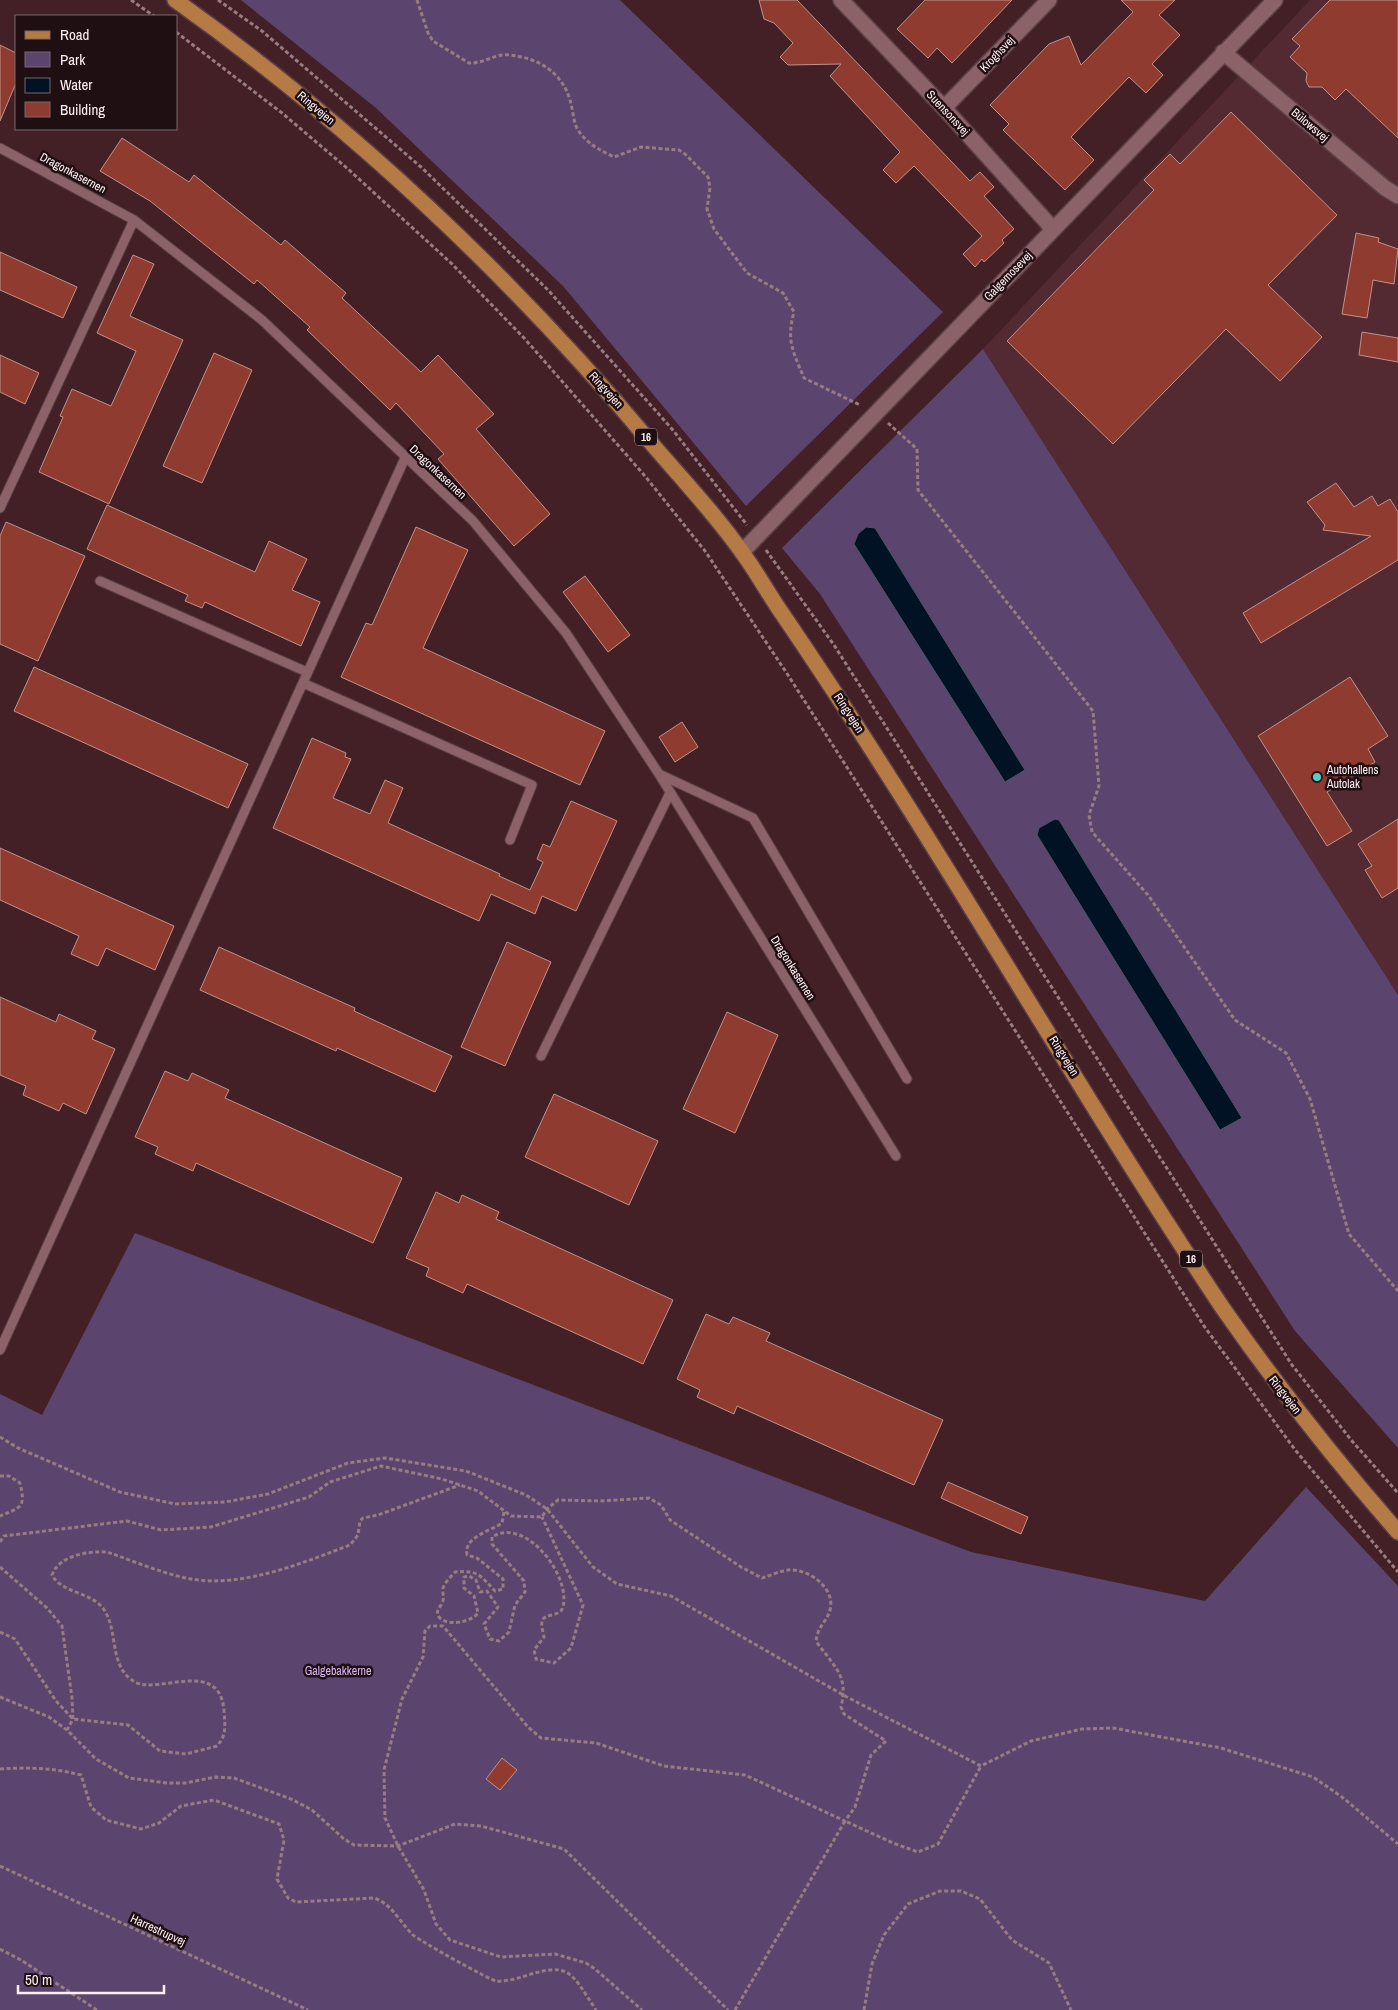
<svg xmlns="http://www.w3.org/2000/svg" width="1398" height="2010" font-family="'Archivo Narrow',sans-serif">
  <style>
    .built { fill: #532a32 }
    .green { fill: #5b446d }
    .water { fill: #011225; stroke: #4d5462 }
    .building { fill: #8f3b30; stroke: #be938b }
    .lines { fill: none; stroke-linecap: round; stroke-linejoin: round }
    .service-casing { stroke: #5a3f45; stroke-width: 11 }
    .minor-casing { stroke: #5a3f45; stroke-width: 18 }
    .primary-casing { stroke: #5a3f45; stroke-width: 18 }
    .path { stroke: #977d81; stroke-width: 3; stroke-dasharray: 4 2.5; stroke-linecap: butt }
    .service { stroke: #8b6268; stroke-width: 9 }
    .minor { stroke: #8b6268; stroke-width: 15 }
    .primary { stroke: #b67b45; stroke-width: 15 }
    .poi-dot { fill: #54cdc6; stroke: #1f0f12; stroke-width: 2 }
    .labels { text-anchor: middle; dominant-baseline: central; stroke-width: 5; stroke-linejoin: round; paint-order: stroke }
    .shield { fill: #1f0f12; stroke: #baacad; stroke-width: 1 }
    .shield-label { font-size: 11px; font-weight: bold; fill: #fdeff0 }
    .street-label { font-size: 12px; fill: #fdeff0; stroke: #1f0f12 }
    .poi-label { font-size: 12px; fill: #fdeff0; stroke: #1f0f12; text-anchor: start }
    .park-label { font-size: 12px; fill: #d8b7f2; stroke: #1f0f12 }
  </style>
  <rect width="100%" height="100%" fill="#432026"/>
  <!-- built -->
  <path class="built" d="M1310,0H1398V995L983,349Z"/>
  <!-- green -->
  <path class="green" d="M241,0H620L943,312L746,506L563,286L376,108Z
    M983,349L1398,995V1448L1295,1331L820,594L782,548Z
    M135,1233L971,1552L1205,1601L1306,1487L1398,1586V2010H0V1394L42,1415Z"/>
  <!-- water -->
  <path class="water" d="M866,527L875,528L1025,770L1005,782L854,544L858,534Z
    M1055,819L1059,820L1242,1118L1220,1130L1037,835L1039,828Z"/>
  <!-- building -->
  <path class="building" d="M759,0H797L970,181L980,172L994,187L984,196L1014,229L1002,240L1004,243L984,262L982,259L975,267L963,254L982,236L914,166L896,183L883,170L900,152L830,76L841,64L788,65L780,57L793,43L774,23L764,19Z
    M925,0H1012L952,63L937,48L928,58L897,29Z
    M1121,0H1175L1159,15L1180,35L1152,64L1163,75L1146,93L1129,77L1071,137L1094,160L1065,190L1003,130L1009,124L990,105L1049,44L1069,36L1081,65L1133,12Z
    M1330,0H1398V138L1346,89L1335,100L1322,87H1309L1306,81L1307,73L1290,57L1300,46L1292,39Z
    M0,45L16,53V83L0,121Z
    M1231,112L1337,215L1268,285L1322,337L1280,381L1226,329L1113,444L1007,341L1154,190L1144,180L1170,154L1180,164Z
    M122,138L189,182L194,175L281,245L285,240L346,293L342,298L421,372L438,355L494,414L476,429L550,514L514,546L438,459L444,454L396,403L390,410L307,330L310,327L257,280L254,284L150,201L100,171Z
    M1356,233L1379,238L1378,242L1398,249L1394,284L1373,280L1367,318L1342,314Z
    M0,252L77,287L63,318L0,290Z
    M133,255L154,264L130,316L183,340L109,504L39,472L63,417L60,416L72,389L111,406L136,351L97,333Z
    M1362,332L1398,338V362L1359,355Z
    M214,353L252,370L202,483L163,466Z
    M0,355L39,373L25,404L0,392Z
    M1336,483L1354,507L1372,496L1378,506L1390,499L1398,512V560L1261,643L1243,613L1371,536L1323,530L1325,525L1307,502Z
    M107,505L255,572L269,541L307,559L292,590L320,602L301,646L205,602L202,608L185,601L188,595L87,549Z
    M6,522L85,556L38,661L0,644V536Z
    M416,527L468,550L423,648L605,731L580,785L341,677L366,623L372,625Z
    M585,576L630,635L608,652L563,592Z
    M34,667L248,764L228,808L14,711Z
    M1350,677L1388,736L1368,749L1375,762L1327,792L1352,831L1327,846L1258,736Z
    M682,722L698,747L675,762L659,737Z
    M312,738L346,753L345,757L351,759L333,798L370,814L385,780L403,788L388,823L500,874L499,876L530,890L543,862L537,859L543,844L550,847L571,801L617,821L576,911L542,896L535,914L491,894L479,921L273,828Z
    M1398,819V888L1382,898L1365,870L1372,866L1358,844Z
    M0,848L174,926L155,970L106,948L98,966L71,954L79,936L0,900Z
    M507,942L551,962L505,1066L461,1047Z
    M219,947L355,1008L354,1011L452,1056L435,1092L337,1048L336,1051L200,990Z
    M0,997L56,1022L59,1014L96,1031L92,1039L115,1049L86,1114L63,1103L59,1111L23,1095L26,1086L0,1075Z
    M727,1012L778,1035L735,1133L683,1109Z
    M165,1071L188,1081L192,1073L229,1090L225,1098L402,1178L373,1243L196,1163L193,1171L155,1154L158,1147L135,1137Z
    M554,1094L658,1141L629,1205L525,1157Z
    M436,1192L459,1203L462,1195L499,1212L496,1219L673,1300L643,1364L467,1284L463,1293L426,1276L429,1268L406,1258Z
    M706,1314L729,1324L733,1317L770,1333L766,1341L943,1420L914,1485L737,1406L734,1414L697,1397L700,1390L677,1379Z
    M948,1482L1028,1517L1021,1534L941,1498Z
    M502,1758L517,1770L500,1790L486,1779Z"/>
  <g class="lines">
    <!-- service casing -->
    <g class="service-casing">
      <path id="service" d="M0,148L134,220L262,320L473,521L566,633L659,774L896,1156
        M0,508L134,220
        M100,581L307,672
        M303,683L532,785L510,840
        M659,774L753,818L907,1079
        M541,1056L670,793
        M0,1350L405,458"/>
    </g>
    <!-- minor casing -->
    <g class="minor-casing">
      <path id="minor" d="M841,0L944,108L1053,229
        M1223,52L1385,188L1398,196
        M944,108L1049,0
        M742,552L1275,0"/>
    </g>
    <!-- primary casing -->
    <g class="primary-casing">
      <path id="primary" d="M175,0C352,126 512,277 652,444C683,480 717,516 744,555C757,573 768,593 781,612C936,839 1070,1079 1222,1307C1277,1386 1335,1460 1398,1532"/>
    </g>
    <!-- path -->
    <path class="path" d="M131,0L154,16
      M218,0L262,31L421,167L548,290L672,429L747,525
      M417,0L428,33L433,41L469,63C483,64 496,53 510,55C538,58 562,72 570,100C573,109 573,122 578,130C587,144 600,150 614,157L641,147L679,150L685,154L708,177L710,188L707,209L714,229L747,273L783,293L794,312C786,341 793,351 804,378L860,405
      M176,32L282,113L348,169L451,263L525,339L645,476L705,551L786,672L1204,1326L1296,1451L1398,1572
      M888,423L917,449L918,490L1093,711L1099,786L1089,815L1092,832L1148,895L1235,1020L1286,1053L1310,1099L1349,1234L1398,1291
      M766,550L834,645L1292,1365L1352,1441L1398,1493
      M0,1437L18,1448L120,1492L175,1504L225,1502L268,1494L348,1463L385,1458L466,1471L526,1495L547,1509L593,1567L617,1584L671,1596L845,1696L981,1766L1031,1741L1082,1729L1113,1728L1221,1748L1313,1777L1342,1797L1398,1844
      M0,1476H9L20,1483C26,1508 21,1507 0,1516
      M504,1512L502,1523C491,1531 463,1537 467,1555L477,1558L503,1579V1589L495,1591C480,1575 478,1570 455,1572C451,1577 445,1582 443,1588C442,1593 445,1599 442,1603C440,1608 435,1611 439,1617C447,1627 472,1622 478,1613L474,1596L464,1588V1577L469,1576L476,1580L480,1592L487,1591L498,1607L484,1624L490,1639L499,1641L509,1632L515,1605L525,1592L524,1581L492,1544V1537C525,1516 571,1575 563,1607C561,1617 544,1613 542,1621C541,1626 543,1632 544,1637L534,1650L536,1659L554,1663L571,1648L583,1605L542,1517
      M0,1542L4,1536L127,1521L161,1530L211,1527L309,1497L330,1482L381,1466L442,1479L478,1491L511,1516L542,1517L547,1509L558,1500L600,1501L649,1498L661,1505L670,1520L741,1567L762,1578C770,1576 779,1571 788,1570C808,1568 836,1588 830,1610C827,1622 818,1625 816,1641C834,1667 849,1675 841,1707L844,1714L886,1741L871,1755L855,1807L845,1821L745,1775L664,1766L596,1743L541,1738L528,1727L443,1626H430L425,1631L423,1657L402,1699L384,1770L385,1818L398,1846L424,1890L436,1924L450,1940L501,1957L555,1954L586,1963L595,1969L642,2010
      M0,1567L47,1608L62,1626L72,1698L73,1719L67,1730
      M0,1632L15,1639L56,1701L73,1719L128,1725L160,1751L186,1754L217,1746C227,1735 225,1725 224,1711C220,1657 158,1695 135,1682C107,1666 120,1629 102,1607C89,1592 62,1593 52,1575C59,1555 89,1551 107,1552C134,1561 163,1574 191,1579C243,1588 302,1563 350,1545L358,1535L360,1521L363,1518L378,1515L460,1485
      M0,1697L49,1717L67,1730L96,1759L129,1778L167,1783H185L216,1777L234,1778L291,1799L312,1810L344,1839L354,1845L398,1846L455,1824L481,1826L564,1849L728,2010
      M0,1769C28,1767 54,1768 81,1775L91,1807L106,1820L141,1829L159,1823L181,1806L214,1800L279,1824L284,1840L277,1879L288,1898L296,1902L374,1898C392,1904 399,1921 412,1934C416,1939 490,1980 496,1981C503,1982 515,1979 522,1977C570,1961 570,1971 596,2010
      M0,1866L308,2010
      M0,1949L21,1960L97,2010
      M735,2010L845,1821L893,1843L918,1852L938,1844L981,1766
      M864,2010L872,1964L884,1935L908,1904L940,1891H961L980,1899L1012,1940L1049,1963L1071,2010"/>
    <!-- service -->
    <use href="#service" class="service"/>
    <!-- minor -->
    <use href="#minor" class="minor"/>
    <!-- primary -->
    <use href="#primary" class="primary"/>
  </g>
  <!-- markers -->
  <circle class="poi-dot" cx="1317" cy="777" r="5"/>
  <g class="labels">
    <!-- shield labels -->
    <g class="shield">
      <rect x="635" y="428.5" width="22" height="17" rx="4"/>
      <rect x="1180" y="1250.5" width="22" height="17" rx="4"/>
    </g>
    <g class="shield-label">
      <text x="646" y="437">16</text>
      <text x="1191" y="1259">16</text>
    </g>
    <!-- street labels -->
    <g class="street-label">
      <text transform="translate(997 54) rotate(-46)">Kroghsvej</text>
      <text transform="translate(316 108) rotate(40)">Ringvejen</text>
      <text transform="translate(948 113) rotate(47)">Suensonsvej</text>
      <text transform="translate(1310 125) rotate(40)">Bülowsvej</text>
      <text transform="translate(73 173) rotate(28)">Dragonkasernen</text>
      <text transform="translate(1008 276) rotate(-46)">Galgemosevej</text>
      <text transform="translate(606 390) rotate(48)">Ringvejen</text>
      <text transform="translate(438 472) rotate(43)">Dragonkasernen</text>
      <text transform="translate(849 713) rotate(57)">Ringvejen</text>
      <text transform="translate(793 968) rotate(58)">Dragonkasernen</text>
      <text transform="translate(1064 1056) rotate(58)">Ringvejen</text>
      <text transform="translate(1285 1395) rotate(52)">Ringvejen</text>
      <text transform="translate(158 1930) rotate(25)">Harrestrupvej</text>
    </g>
    <!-- poi labels -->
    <g class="poi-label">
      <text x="1327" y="770">Autohallens<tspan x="1327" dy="14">Autolak</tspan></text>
    </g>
    <!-- park labels -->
    <g class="park-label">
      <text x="338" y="1671">Galgebakkerne</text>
    </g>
  </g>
  <!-- legend -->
  <rect x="15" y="15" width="162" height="115" fill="#1f0f12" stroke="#78696b"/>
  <rect x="25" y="31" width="25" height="8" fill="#b67b45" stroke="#78696b"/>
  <text x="60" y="40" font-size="15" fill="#fdeff0">Road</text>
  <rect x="25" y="52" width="25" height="15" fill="#5b446d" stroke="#78696b"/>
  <text x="60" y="65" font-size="15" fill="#fdeff0">Park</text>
  <rect x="25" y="78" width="25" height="15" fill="#011225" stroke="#78696b"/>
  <text x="60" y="90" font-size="15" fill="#fdeff0">Water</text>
  <rect x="25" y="102" width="25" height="15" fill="#8f3b30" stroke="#78696b"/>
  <text x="60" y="115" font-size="15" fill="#fdeff0">Building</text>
  <!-- scale -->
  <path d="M18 1985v8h146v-8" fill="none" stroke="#fdeff0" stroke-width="2.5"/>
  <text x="25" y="1985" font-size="15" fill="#fdeff0" stroke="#1f0f12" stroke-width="4" paint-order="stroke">50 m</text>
</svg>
